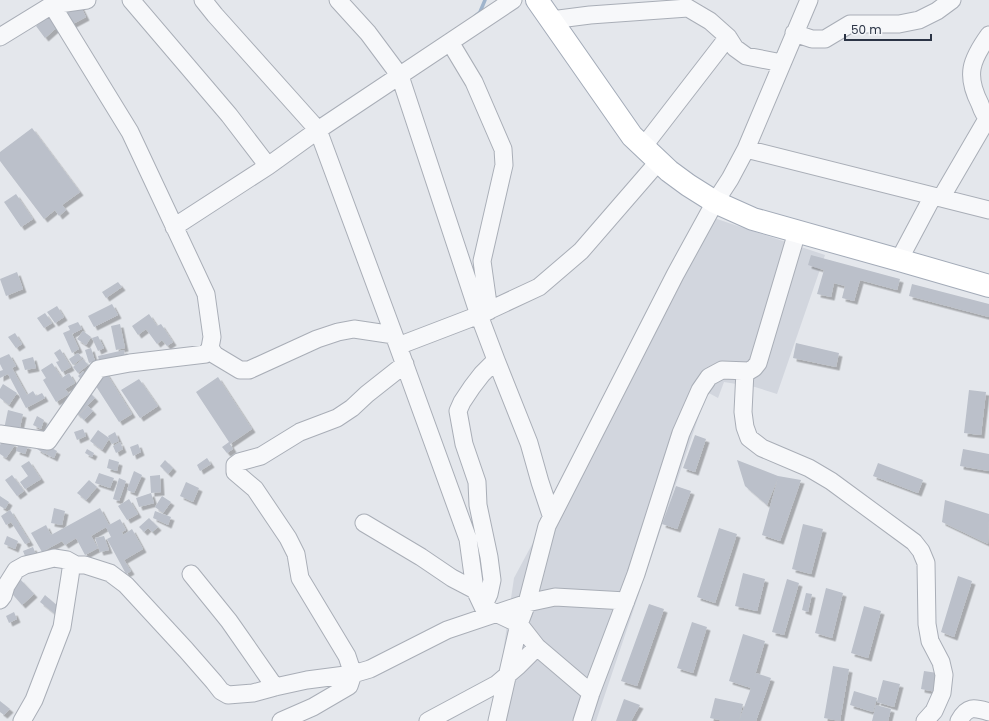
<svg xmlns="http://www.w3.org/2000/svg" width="989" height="721" font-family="Poppins,sans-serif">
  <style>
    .built { fill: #d2d6de }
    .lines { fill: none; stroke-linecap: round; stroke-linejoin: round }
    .stream { stroke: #9fb4cc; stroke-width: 3.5 }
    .building { fill: #bbc0ca; filter: url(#shadow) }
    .minor-casing { stroke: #a9aeb7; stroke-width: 19 }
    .major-casing { stroke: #a3abb8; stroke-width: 24 }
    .minor { stroke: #f7f8fa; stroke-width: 17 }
    .major { stroke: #fff; stroke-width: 22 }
  </style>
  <defs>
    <filter id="shadow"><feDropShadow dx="3.5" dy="3.5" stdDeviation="0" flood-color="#0004"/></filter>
  </defs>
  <rect width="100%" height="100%" fill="#e4e7ec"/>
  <!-- built -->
  <path class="built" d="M708,216L825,255L777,394L755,387L724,382L718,398L707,392L596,721H493L514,578Z"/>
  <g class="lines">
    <!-- stream -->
    <path class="stream" d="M475,16L480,12L485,0"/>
  </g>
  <!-- building -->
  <path class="building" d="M78,1L86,17L71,25L63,9Z
    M53,13L62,23L45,38L36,26Z
    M32,128L80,192L62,205L66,210L59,216L55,210L44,219L0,161V152Z
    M16,194L33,219L21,227L4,202Z
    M811,255L900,279L897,290L860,280L854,301L842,298L845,286L834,283L831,297L817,294L824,270L808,265Z
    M17,272L23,289L6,296L0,279Z
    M118,282L122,287L106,298L102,292Z
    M912,284L989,304V317L909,296Z
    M112,304L118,315L94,327L88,316Z
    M57,306L64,317L55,323L47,312Z
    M45,313L52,323L44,328L37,318Z
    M149,314L157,326L161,324L173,342L167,346L162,340L157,344L146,329L138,335L132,326Z
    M78,322L82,329L72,334L79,349L72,353L63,333L70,330L68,326Z
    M120,324L125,348L116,350L111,326Z
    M83,331L91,337L86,345L77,339Z
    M15,333L22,344L16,348L8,337Z
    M98,336L104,348L98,351L92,338Z
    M796,343L839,353L836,367L793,358Z
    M91,348L95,361L89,363L85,350Z
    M60,349L71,367L62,372L56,362L59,361L54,353Z
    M124,350L125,357L100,364L98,356Z
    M78,353L82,358L73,365L69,359Z
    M9,354L16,366L12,368L27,395L33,391L36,396L42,393L45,398L26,408L8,374L0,378V371L3,370L0,364V358Z
    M33,357L36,368L25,370L22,360Z
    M83,359L88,365L78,373L73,367Z
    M52,363L62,378L69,373L75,383L65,389L69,394L56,402L43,380L46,378L41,370Z
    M83,371L87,376L83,381L78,376Z
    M105,371L132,414L119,422L92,380Z
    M218,377L252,429L230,444L233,449L227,453L222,447L229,442L196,392Z
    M139,379L158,406L140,418L121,390Z
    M3,384L17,393L9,405L0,398V389Z
    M969,390L986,392L981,435L964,433Z
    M88,391L95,398L78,415L72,408Z
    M88,406L93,411L84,420L79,415Z
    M8,410L23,414L19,432L4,429Z
    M37,416L44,420L41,429L33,425Z
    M83,429L86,436L77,440L74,432Z
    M98,430L109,438L108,436L115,432L119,441L112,444L109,439L102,450L90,441Z
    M695,435L706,439L695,472L683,468Z
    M4,438L15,445L6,458L0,454V445Z
    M40,442L49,447L45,454L37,449Z
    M120,442L123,449L116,453L113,446Z
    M19,443L28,446L25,454L16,451Z
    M138,444L141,452L133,456L130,447Z
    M50,447L57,451L54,458L46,454Z
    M87,449L94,453L92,457L85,453Z
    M963,449L989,454V471L960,466Z
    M207,458L211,464L200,471L197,465Z
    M109,459L119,462L117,471L107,468Z
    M165,460L173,468L168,474L160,466Z
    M737,460L778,476L801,480L780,541L762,535L778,478L767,505L745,486Z
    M29,461L41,479L25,489L20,482L28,476L21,466Z
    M878,463L923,480L918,493L873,476Z
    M134,471L142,475L134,493L127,490Z
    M99,473L114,478L110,488L95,483Z
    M12,475L24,491L17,496L5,480Z
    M160,475L161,492L151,493L150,476Z
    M119,478L126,481L119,501L113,499Z
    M89,480L97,487L86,500L77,493Z
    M186,482L199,488L193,502L180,496Z
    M676,486L691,491L677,529L662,524Z
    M151,493L154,503L139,507L136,498Z
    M0,496L9,502L5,509L0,506Z
    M162,496L171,502L163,513L155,507Z
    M129,499L138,514L127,520L118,506Z
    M945,500L989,514L988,544L942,522Z
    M54,508L65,511L62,525L51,523Z
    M100,508L109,525L120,519L126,530L122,532L123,535L132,529L143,549L124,560L131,571L126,574L107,539L111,537L106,527L91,536L98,548L85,555L76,538L65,545L62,541L42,552L31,533L46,525L51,535Z
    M10,510L30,542L25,544L11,522L6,525L1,516Z
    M155,511L171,517L168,525L153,518Z
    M149,518L158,527L152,532L148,528L144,532L139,527Z
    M803,524L823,529L811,574L792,569Z
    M719,528L737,534L715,603L697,597Z
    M7,536L18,541L15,549L4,544Z
    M104,536L109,550L100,552L95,538Z
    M33,547L37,557L27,561L23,551Z
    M743,573L765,579L757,611L735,606Z
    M958,576L972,581L954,637L941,632Z
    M20,579L34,594L22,605L8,589Z
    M787,579L799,583L784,635L772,632Z
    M826,588L843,593L832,638L815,633Z
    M806,593L812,594L808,612L802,610Z
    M45,595L60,608L55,614L40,602Z
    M649,604L664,609L637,686L621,681Z
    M864,606L881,611L868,658L851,653Z
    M14,612L17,619L9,623L6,616Z
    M692,622L707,627L693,673L677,668Z
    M743,634L765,641L753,682L756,673L771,678L756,721H739L751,688L729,681Z
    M833,666L849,669L840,721L824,718Z
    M924,671L944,674L941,693L921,689Z
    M883,680L900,684L894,707L877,702Z
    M854,691L877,698L873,712L850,705Z
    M715,698L743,704L739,721H724L710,718Z
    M624,699L640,705L631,721H616Z
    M0,701L10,709L4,715L0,712Z
    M876,705L891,709L888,721H872Z"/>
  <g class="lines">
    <!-- minor casing -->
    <g class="minor-casing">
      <path id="minor" d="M131,0L229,115L268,166
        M203,0L215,15L318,130L394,335L468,539L475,590L483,607L519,624L537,647L591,693
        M338,0L368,33L400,76L479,315L496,360L529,443L540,482L551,515
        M551,20L590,15L688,8L710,21L728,37L735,48L746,56L782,63
        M794,33L812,39H825L850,24H899L919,20L937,11L952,0
        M989,35C971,60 965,75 980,104C982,110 985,116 989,120
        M0,37L52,5L87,0
        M450,42L474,82L503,149L504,165L482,261L489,311
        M643,147L728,37
        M746,149L989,210
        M941,198L987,119
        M174,227L268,166L318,130L513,0
        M899,260L933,196
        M398,346L479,315L539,287L581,251L659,161
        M210,348L215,355L240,370H249L317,339L338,332L354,329L394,335
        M745,371L743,412L745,427L749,438L762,448L809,468L831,481L914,542L921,551L926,563L927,624L930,641L941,662L944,675L942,693L934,711L925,721
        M0,434L48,441L98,369L130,363L206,354L210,348L212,337L206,294L130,132L52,5
        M364,523L421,557L452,578L475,590
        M191,574L229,621L275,687
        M0,600L3,596L6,586L16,570L25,565L38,562L54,558L67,560L76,565H85L110,573L126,585L186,650L214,682L221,691L228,695L253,693L275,687L307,680L353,674L370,669L447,630L527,603L555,597L626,601
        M483,607L489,594L492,580L489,557L478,505L477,482L464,444L458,411L462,402L472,387L482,374L496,360
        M22,721L34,700L62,627L70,576L71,569L76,565
        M281,721L313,707L349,686L353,674L347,656L300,578L296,554L288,538L255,489L235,472V465L239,462L261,456L300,432L337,418L352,408L367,394L405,364
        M428,721L497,684L518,666L537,647
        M497,721L519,624L527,603L547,526L675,275L715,202L730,179L746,149L809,0
        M582,721L591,693L636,574L681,433L700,390L709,377L722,370L749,371L754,368L758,363L797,232
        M959,721C967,706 974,707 989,712"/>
    </g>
    <!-- major casing -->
    <g class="major-casing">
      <path id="major" d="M537,0L632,136L669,171L688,185L715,202L753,219L899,260L989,286"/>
    </g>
    <!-- minor -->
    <use href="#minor" class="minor"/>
    <!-- major -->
    <use href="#major" class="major"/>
  </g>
  <!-- scale -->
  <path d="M845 34v6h86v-6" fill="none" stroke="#2b3445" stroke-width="2"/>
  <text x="851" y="34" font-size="12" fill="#2b3445" stroke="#f4f6f9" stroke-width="3" paint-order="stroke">50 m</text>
</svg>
